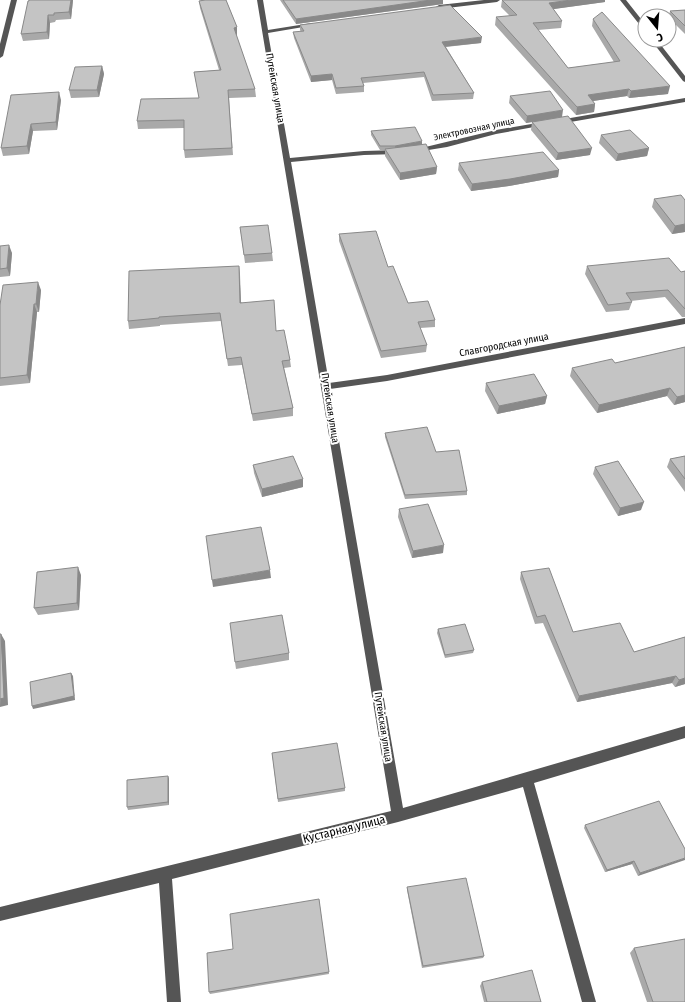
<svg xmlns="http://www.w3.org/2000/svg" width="685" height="1002" font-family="'Fira Sans Condensed',sans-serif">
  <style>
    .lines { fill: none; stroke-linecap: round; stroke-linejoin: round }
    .minor { fill: #555; fill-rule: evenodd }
    .wall { fill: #a9a9a9 }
    .shaded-wall { fill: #898989 }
    .building { fill: #c4c4c4; stroke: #898989 }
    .labels { text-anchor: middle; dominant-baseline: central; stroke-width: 4; stroke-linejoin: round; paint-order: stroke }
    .far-street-label { font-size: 9px; fill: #000; stroke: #fff }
    .street-label { font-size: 10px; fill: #000; stroke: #fff }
    .near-street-label { font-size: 12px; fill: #000; stroke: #fff }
  </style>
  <rect width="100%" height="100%" fill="#fff"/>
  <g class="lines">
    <!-- minor -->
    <path class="minor" d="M11,0H17L3,56L0,58V44Z
      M257,0H263L268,30L312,23L315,25L268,33L290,158L364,151L398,150L401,152L398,154L364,155L291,162L329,383L387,375L685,318V324L387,381L330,389L403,808L685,726V738L534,783L596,1002H582L523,787L398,822L172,879L181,1002H167L159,883L0,921V907L391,811Z
      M484,0H500L497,2L439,9L436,7L439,5Z
      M620,0H626L645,24V30L643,29Z
      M651,40H657L685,76V82L683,81Z
      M685,98V102L559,124L556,122L559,120Z
      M543,122L546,124L545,125L496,134L447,147L416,152L413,150L496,130Z"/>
  </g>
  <!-- wall -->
  <path class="wall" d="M29,0H73L71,19L56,20L55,22L50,23L49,39L23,41L21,34Z
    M204,0H226L237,27V35H236L255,89L256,97L229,98L233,155L185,158L184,150V128L138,129L137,121L199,98L194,72L219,70L200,8L199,1Z
    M280,0H443V4L296,24Z
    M502,0L605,2L553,9L562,21L561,28L538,30L568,68L614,62L592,26L593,19L668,94L629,98L627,96L593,101L595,104L594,112L576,115L495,25L496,17L510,16L501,7Z
    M685,10V34L669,18V16L670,11Z
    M300,25L481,43L446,47L474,93L473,99L432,101L424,77L363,83L364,86V92L336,94L332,80L311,82L294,38L293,32H301L300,30Z
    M102,66L104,74L99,97L71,98L69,90Z
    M510,96L562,117L590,155L556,160L531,130L532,122L526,123L509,103Z
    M61,100L57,130L33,131L29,154L3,156L1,148Z
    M371,131L422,145L437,167L436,174L400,180L385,156V150H380L371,135Z
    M601,135L649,148L647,156L616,161L599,143Z
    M459,163L559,170L558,177L509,186L471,191L458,170Z
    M654,199L685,200V232L672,234L652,207Z
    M240,227L272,253L273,261L245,263Z
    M339,234L388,267L408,303L435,320V327L420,328L427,345L426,352L381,358L339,241Z
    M0,246L12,253L10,276L0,277Z
    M239,266L241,302L276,331L290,360L291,367L284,368L293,408V416L253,421L242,365L228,366L221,321L160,325V326L129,329L128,321Z
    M587,266L681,272L685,271V317H682L665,297L631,301L632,302L629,310L606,312L585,274Z
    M41,290L39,312H37L30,383L0,386V305Z
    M685,347V402L674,405L667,396L597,413L570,376L572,368L615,363Z
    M486,383L547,396L545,404L497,414L485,391Z
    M385,433L436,452L467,491V495L405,499L385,437Z
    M685,456V492L667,467L670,459Z
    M253,465L303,479V487L262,497L254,473Z
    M595,467L641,510L618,516L593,474Z
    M399,509L443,553L412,558L398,517Z
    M521,572L573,632L634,652L685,637V684L675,687L672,683L577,702L543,623L535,624L520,579Z
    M81,575L79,610L38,615L34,608Z
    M438,629L474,650L473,653L445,658L437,633Z
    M289,653V660L236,669L235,662Z
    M272,753L345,788V791L278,802Z
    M168,776L169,779V805L128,810L127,807Z
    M585,825L685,849L638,876L632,864L605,872L584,828Z
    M407,887L484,956L483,958L422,968L407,890Z
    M319,899L329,974L210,994L209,992L233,949Z
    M634,948L685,1002H647L630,953Z
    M482,982L541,1002H484L480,986Z"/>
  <!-- shaded-wall -->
  <path class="shaded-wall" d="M71,0H73L71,19L69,12Z
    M431,0H443V4L296,24V19Z
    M571,0H605V2L547,10L549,3Z
    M48,15L50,23L49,39L47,32Z
    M237,27V35H235L234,28Z
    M482,37L481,43L442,47V42Z
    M102,66L104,74L99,97L97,90Z
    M332,74V80L311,82V76Z
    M670,86L668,94L629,98L631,91Z
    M629,89L627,96L586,102L588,95Z
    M59,92L61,100L57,130L56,122Z
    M595,104L594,112L576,115L577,107Z
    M563,110L562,117L526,123L527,116Z
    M31,124L33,131L29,154L27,146Z
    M422,141V145L395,150V146Z
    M592,148L590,155L556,160L558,153Z
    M649,148L647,156L616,161L618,154Z
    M437,167L436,174L400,180V173Z
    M559,170L558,177L509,186L471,191L472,184Z
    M685,224V232L672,234L675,226Z
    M9,245L12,253L10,276L7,268Z
    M239,266L240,274L241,310L240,303Z
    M38,282L41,290L39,312L36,304Z
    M34,304L37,312L30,383L27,375Z
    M670,388L667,396L597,413L599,405Z
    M685,395V402L674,405L677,397Z
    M547,396L545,404L497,414L499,406Z
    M303,479V487L262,497V489Z
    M644,502L641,510L618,516L620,508Z
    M444,545L443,553L412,558L413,551Z
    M78,567L81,575L79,610L77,603Z
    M270,570L271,578L213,587L212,580Z
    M1,634L5,641L8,705L0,707Z
    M71,673L73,676L75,700L33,709L32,706Z
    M676,676L672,683L577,702L579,696Z
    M685,678V684L675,687L679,680Z
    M168,776L169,779V805L168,802Z
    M685,858V860L638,876L640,873Z
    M634,861L632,864L605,872L607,870Z"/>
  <!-- building -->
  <path class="building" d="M29,0H71L69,12L54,13V15H48L47,32L21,34L28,1H29Z
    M205,0H226L237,27L234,28L255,89L228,90L232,148L184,150V120L137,121L141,99L199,98L194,72L221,70L199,1Z
    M283,0H431L296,19Z
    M502,0H571L549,3L562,21L533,23L568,68L620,61L593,19L602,12L670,86L631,91L629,89L588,95L595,104L577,107L496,17L517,15Z
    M450,5L482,37L442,42L474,93L433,95L424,72L361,78L364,86L336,88L332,74L311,76L293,32L304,31L300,25Z
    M685,10V26L670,11Z
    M102,66L97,90H69L75,67Z
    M550,91L563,110L527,116L510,96Z
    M59,92L56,122L31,124L27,146L1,148L11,95Z
    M568,116L592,148L558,153L532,122Z
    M415,127L422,141L395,146H380L371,131Z
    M630,130L649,148L618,154L601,135Z
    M426,144L437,167L400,173L385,149Z
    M543,152L559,170L510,179L472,184L459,163Z
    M681,195L685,200V224L675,226L654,199Z
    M268,225L272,253L244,255L240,227Z
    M376,231L388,267L393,266L408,303L428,301L435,320L418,322L427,345L381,351L339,234Z
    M9,245L7,268L0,269V246Z
    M669,258L681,272L685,271V309L668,290L626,293L632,302L608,305L587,266Z
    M239,266L240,303L274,300L276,331L284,330L290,360L282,361L293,408L252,414L241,357L227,359L220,313L159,317V318L128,321L129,271Z
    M38,282L36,304H34L27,375L0,378V305L3,285Z
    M685,347V395L677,397L670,388L599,405L572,368L612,359L615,363Z
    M534,374L547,396L499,406L486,383Z
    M427,427L436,452L459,450L467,491L405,495L385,433Z
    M293,456L303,479L262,489L253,465Z
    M685,456V479L670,459Z
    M618,461L644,502L620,508L595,467Z
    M428,504L444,545L413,551L399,509Z
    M261,527L270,570L212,580L206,536Z
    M78,567L77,603L34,608L37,572Z
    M549,568L573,632L620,623L634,652L685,637V678L679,680L676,676L579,696L545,615L537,617L521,572Z
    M282,615L289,653L235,662L230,623Z
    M465,624L474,650L445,655L438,629Z
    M0,634H1L4,698L0,699Z
    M71,673L74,696L32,706L30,682Z
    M337,743L345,788L278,799L272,753Z
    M168,776V802L127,807V780Z
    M659,801L685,849V858L640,873L634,861L607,870L585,825Z
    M466,878L484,956L423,966L407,887Z
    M319,899L329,972L209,992L207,953L233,949L230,914Z
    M685,939V1002H653L634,948Z
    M532,970L541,1002H487L482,982Z"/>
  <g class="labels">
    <!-- far-street labels -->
    <g class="far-street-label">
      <text transform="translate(474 129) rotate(-12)">Электровозная улица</text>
    </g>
    <!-- street labels -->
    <g class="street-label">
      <text transform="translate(275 88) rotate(80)">Путейская улица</text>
      <text transform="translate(504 345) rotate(-11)">Славгородская улица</text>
      <text transform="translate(330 408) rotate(81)">Путейская улица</text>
      <text transform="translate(383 727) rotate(81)">Путейская улица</text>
    </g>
    <!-- near-street labels -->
    <g class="near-street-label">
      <text transform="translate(344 829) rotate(-14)">Кустарная улица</text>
    </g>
  </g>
  <!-- north arrow -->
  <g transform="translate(657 28) rotate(163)"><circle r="19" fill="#ffffff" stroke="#999999"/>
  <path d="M0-3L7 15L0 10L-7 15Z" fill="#000000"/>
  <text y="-6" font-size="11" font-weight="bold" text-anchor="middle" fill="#000000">С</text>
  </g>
</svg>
